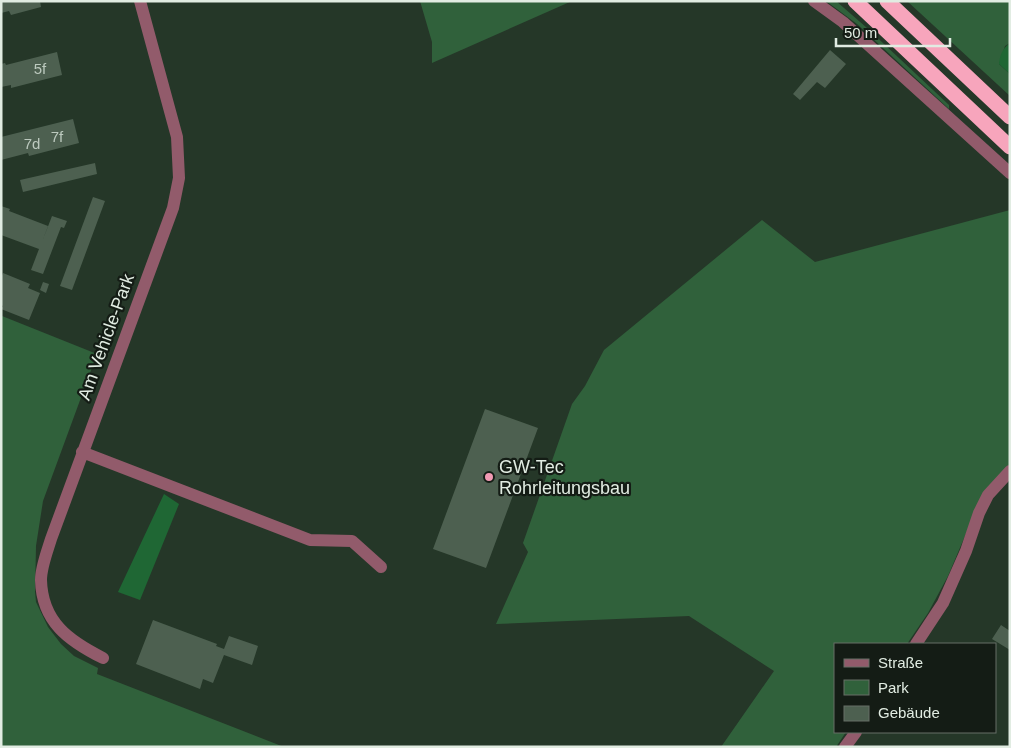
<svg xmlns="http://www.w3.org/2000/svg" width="1011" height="748" font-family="Arial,sans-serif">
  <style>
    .green { fill: #30613b }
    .forest { fill: #1f6734 }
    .building { fill: #4d6050 }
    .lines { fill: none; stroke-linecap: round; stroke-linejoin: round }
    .minor { stroke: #925b6b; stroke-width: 12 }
    .highway { stroke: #f7a5bc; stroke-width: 15 }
    .poi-dot { fill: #f19ab3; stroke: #141c15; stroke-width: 2 }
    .labels { text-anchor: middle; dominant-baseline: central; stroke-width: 4.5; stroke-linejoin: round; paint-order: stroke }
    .number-label { font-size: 15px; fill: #bcc9be }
    .street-label { font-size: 18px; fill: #e1ece2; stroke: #141c15 }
    .poi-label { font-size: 18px; fill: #e1ece2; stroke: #141c15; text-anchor: start }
  </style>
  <rect width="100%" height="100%" fill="#253728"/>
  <!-- green -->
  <path class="green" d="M420,1H572L432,63V42Z
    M826,1H836L867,28L949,105V109L857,24Z
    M907,1H1010V43L1005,46L999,64L1010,74V96Z
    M1010,210V464L990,485L970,524L948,576L928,613L907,644H835V732H846L836,747H721L774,671L689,616L496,624L528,552L523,543L572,404L585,386L604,350L762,220L815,262Z
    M2,316L97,354L43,501L36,546L35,592L36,602L48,627L61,644L74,656L98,668L97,674L284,747H1Z"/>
  <!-- forest -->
  <path class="forest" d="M1010,43V74L999,64C1000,55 1002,49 1010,43Z
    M164,494L179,504L140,600L118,592Z"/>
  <!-- building -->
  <path class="building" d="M1,1H40L41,7L11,15L9,11L1,13Z
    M830,50L846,64L825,88L817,82L800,100L793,94Z
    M57,52L62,75L11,88V85L1,87V64L5,63L6,65Z
    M73,119L79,143L29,156L28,153L1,160V137Z
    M95,163L97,174L23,192L20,180Z
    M93,197L105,201L72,290L60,286Z
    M1,206L10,209L9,211L48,226L42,242L52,216L67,221L64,228L61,227L43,274L31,270L39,249L1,235Z
    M3,273L30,284L28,288L40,293L29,320L1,309L3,306L1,305V278Z
    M43,282L49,284L46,293L40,290Z
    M485,409L538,428L486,568L433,549Z
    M153,620L217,644L216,646L224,649L229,636L258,646L252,665L224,655L213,683L203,679L200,689L136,664Z
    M1001,625L1010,631V650L992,639Z"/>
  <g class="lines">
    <!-- minor -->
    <path class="minor" d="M814,1L843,22L1010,173
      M82,452L310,540L352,541L381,567
      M916,644L943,603L966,551L979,513L988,495L1010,471
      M103,658C69,641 42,622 41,580C41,567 47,552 51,539L173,208L179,178L177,137L140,1
      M845,747L856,732"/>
    <!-- highway -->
    <path class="highway" d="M855,1L1010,147
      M887,1L1010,117"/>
  </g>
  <!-- markers -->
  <circle class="poi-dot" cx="489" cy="477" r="5"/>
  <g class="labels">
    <!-- number labels -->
    <g class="number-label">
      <text x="40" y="68">5f</text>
      <text x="57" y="136">7f</text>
      <text x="32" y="143">7d</text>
    </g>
    <!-- street labels -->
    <g class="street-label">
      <text transform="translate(106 337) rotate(-70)">Am Vehicle-Park</text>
    </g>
    <!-- poi labels -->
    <g class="poi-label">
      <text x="499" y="467">GW-Tec<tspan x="499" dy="21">Rohrleitungsbau</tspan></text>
    </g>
  </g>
  <!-- border -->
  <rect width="1011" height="748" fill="none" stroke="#e1ece2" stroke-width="5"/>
  <!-- legend -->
  <rect x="834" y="643" width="162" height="90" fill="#141c15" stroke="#666f67"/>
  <rect x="844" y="659" width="25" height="8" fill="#925b6b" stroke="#666f67"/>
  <text x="878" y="668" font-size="15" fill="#e1ece2">Straße</text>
  <rect x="844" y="680" width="25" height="15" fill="#30613b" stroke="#666f67"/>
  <text x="878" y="693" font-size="15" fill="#e1ece2">Park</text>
  <rect x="844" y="706" width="25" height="15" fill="#4d6050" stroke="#666f67"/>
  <text x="878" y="718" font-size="15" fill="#e1ece2">Gebäude</text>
  <!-- scale -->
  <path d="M836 38v8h114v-8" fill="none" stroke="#e1ece2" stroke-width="2.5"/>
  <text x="844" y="38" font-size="15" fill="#e1ece2" stroke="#141c15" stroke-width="4" paint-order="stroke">50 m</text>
</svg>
